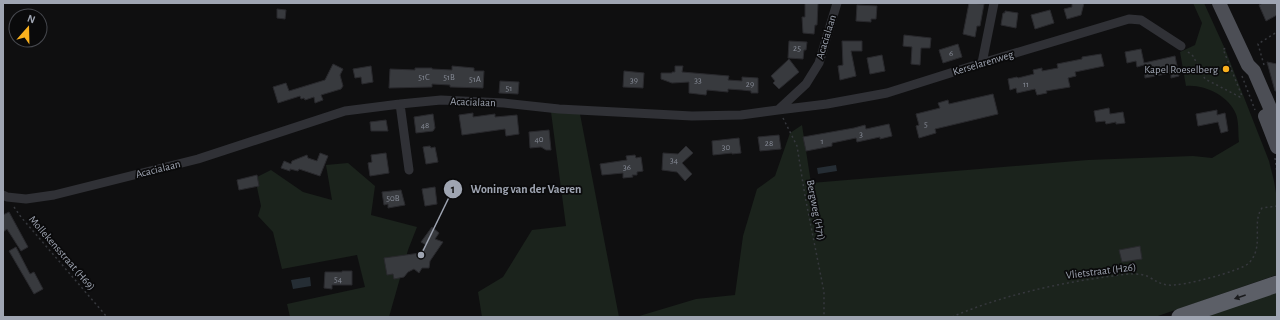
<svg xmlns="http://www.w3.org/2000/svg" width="1280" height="320" font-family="'Alegreya Sans',sans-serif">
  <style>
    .green { fill: #1b231c }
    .water { fill: #252d34 }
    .building { fill: #383a3e; stroke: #29292d }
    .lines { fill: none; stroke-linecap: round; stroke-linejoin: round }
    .path { stroke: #36383d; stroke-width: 1.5; stroke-dasharray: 2 3; stroke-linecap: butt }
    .street { stroke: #303136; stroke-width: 9 }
    .primary { stroke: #4c4e55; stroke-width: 14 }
    .highway { stroke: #5c5f67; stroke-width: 17 }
    .oneway { fill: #1a1b1d }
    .poi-dot { fill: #fab11e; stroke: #0a0a0b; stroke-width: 1.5 }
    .labels { text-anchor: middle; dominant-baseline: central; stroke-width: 3.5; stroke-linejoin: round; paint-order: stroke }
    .number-label { font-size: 9px; fill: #858a95 }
    .street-label { font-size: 11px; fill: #9fa5b2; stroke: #0a0a0b }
    .poi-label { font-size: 11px; fill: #9fa5b2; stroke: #0a0a0b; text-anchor: end }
    .leader { fill: none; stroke: #9fa5b2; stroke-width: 1.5 }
    .callout-dot { fill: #9fa5b2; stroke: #0a0a0b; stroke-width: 1.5 }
    .mark-label { font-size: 12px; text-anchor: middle; font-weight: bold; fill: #111 }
    .callout-label { font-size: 12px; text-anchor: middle; font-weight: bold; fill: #9fa5b2; stroke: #0a0a0b; stroke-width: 3.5; stroke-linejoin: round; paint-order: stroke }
  </style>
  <rect width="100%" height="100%" fill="#0f0f10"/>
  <!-- green -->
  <path class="green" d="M1193,3H1204L1225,49L1269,161L1274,181L1277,199V274L1276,275L1155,317H636L696,299L735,295L743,236L757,189L775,176L790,133L802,125L811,183L1088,160L1193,156L1212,158L1239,142C1238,134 1239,122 1236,114C1229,96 1204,84 1186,86L1180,52L1195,45L1202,23Z
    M551,112L580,114L619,317H482L478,292L503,277L532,230L566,226Z
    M348,163L375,186L371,215L417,227L408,250L389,317H290L287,304L365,287L357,255L282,269L273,232L258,216L261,206L255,178L271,170L303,192L332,200L326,165Z
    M1277,291V317H1201Z"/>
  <!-- water -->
  <path class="water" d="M836,165L837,171L818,174L817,168Z
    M310,277L311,286L293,289L291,280Z"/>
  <!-- building -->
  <path class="building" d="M805,3H818L817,25H815L814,34L803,33L802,17H805Z
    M969,3L984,4L980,26H977L975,37L963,34Z
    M1072,3H1084L1081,15L1067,19L1064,9L1072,7Z
    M1263,3H1277V15L1266,21L1259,5Z
    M857,5L877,6L876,19H871V22L856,21Z
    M277,9L286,10L285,19L277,18Z
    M1050,10L1054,23L1035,29L1031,15Z
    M1005,11L1018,13L1016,28L1001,25L1003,13H1005Z
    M904,35L931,38L930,48H921L920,65L911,64L912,47L903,46Z
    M789,41L807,42L806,50H804L803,59L788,58Z
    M842,41H862V51H851L856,76L840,80L838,66L843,65Z
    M958,44L962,57L943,63L939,50Z
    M1141,49L1144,63L1175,56L1179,76L1171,78V73L1145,78L1144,65L1137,67L1136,61L1127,63L1125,52Z
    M1101,54L1104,66L1075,72L1076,76L1068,78L1070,87L1046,91L1047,93L1037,95L1035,89L1017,93L1016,88L1010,90L1008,79L1017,77L1018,78L1034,74L1033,70L1042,68V71L1058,68L1057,64L1082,59V57Z
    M882,55L885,71L870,74L867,58Z
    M789,59L799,72L779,89L773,83L775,81L771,76Z
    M1267,62L1277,64V91H1275Z
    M333,64L343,69L340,75L343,86L341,89L321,95L323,100L315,103L314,97L305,100L304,98L301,99L300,96L278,103L273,87L286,83L289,91L325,80Z
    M371,66L373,82L362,84L361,77L355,78L353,69Z
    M452,66L474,68V71H484L483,88L450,87V85L432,84V87L389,88L390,69L415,70V68H432V69L452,70Z
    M675,66H683L682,72L729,76L728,80L742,81V77L758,78V93H751V91L742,90L728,89V92L707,90L706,95L689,93V82L672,83L661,79V73H672V72H675Z
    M624,71L644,73L643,88L623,87Z
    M500,81L519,82L518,94L499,93Z
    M993,94L998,114L935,129L936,133L919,138L916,126L919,125L916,114L940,108L938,103L948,100L949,104Z
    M1109,108L1110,114L1123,112L1125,123L1116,124V122L1106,124L1105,121L1096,122L1094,111Z
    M1217,110V115L1225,113L1228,131L1221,133L1218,122L1198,126L1196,114Z
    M473,113V117L495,114V117L517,115L519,134L506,136L505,129L462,135L459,115Z
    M433,114L435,128L433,131L416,133L414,117Z
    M386,120L388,131H371L370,122Z
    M889,124L892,136L880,139V137L857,142L856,138L832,143V146L806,151L803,137L854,128L865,125L866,129Z
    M549,130L551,150H546L541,147L530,148L529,132Z
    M779,135L781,149L760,151L758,137Z
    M739,138L741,153L732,154V153L713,155L712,141Z
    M430,146L431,148L435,147L438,162L426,164L423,147Z
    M686,146L693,153L682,163L692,174L685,181L677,172L662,170L663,153L678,154Z
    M320,153L328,156L320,176L299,169L298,171L290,169V171L281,168L284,161L291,164L292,161L307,155L308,158L317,161Z
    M386,153L389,173L370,176L368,163L372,162L371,155Z
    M635,155L636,158L641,157L643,171L637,172V175H632L633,177L623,178V173L602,175L600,164L627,160L626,156Z
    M257,175L259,186L239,190L237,180Z
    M435,187L437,204L425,206L422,189Z
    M401,190L405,205L388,208V204L384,205L382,192Z
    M9,212L28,247L21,251L7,229L3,232V215Z
    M432,227L439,233L435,239L443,242L430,261L429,268H422L419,273L414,269L408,272L404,277L394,279L393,274L387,275L384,258L420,253L426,245L421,242Z
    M1140,246L1142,259L1122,262L1119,250Z
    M16,247L30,274L34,272L43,289L34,294L9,251Z
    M342,271H352V285H332V289L324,288L325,272H342Z"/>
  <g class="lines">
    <!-- path -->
    <path class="path" d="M1188,52L1193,56L1205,79L1240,97L1242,96L1223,49L1227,48
      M1264,65L1258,44L1277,32
      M1242,76L1255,110
      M783,118L797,146L805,196L824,292V317
      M1275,158L1277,173
      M14,207L21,217L107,317
      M952,317C1003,295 1058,283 1113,276C1124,274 1139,272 1149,277C1156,281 1160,284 1168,285C1181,287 1241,271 1249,263C1265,246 1251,223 1262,208L1277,206"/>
    <!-- street -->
    <path class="street" d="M982,63L994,3
      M400,104L409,170
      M778,110L827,104L887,93L982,63L1129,19L1141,20L1181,46
      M3,195L7,197L26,199L54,195L198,159L345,111L400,104L441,100L504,103L559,109L692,116L741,115L778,110L806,84L819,63L837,3"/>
    <!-- primary -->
    <path class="primary" d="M1219,3L1248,65L1254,71L1277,124
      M1265,116L1277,147"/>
    <!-- highway -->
    <path class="highway" d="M1180,317L1277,284"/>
  </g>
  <!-- one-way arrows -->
  <defs><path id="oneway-solid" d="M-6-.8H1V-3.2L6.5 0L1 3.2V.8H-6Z"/></defs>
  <use class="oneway" href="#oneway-solid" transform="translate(1240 297) rotate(161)"/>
  <!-- markers -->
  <circle class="poi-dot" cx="1226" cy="69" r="4"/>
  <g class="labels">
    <!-- number labels -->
    <g class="number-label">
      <text x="797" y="48">25</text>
      <text x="951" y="53">6</text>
      <text x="424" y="77">51C</text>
      <text x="449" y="77">51B</text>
      <text x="475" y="79">51A</text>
      <text x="634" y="80">39</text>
      <text x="698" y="80">33</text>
      <text x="750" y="84">29</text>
      <text x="1026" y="84">11</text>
      <text x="509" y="88">51</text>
      <text x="926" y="124">5</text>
      <text x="425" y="125">48</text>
      <text x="861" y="134">3</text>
      <text x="539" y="139">40</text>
      <text x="822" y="141">1</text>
      <text x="769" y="143">28</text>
      <text x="726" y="147">30</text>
      <text x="674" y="160">34</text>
      <text x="627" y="167">36</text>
      <text x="393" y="198">50B</text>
      <text x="338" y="279">54</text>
    </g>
    <!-- street labels -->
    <g class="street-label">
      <text transform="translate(826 37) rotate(-73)">Acacialaan</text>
      <text transform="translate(983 63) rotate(-17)">Kerselarenweg</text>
      <text transform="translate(473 102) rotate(2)">Acacialaan</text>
      <text transform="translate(158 169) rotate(-14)">Acacialaan</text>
      <text transform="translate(816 210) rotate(79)">Bergweg (H71)</text>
      <text transform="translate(62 253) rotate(49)">Mollekensstraat (H69)</text>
      <text transform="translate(1101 271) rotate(-7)">Vlietstraat (H26)</text>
    </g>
    <!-- poi labels -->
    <g class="poi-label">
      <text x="1218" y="69">Kapel Roeselberg</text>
    </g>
  </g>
  <!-- callouts -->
  <path class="leader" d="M421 255L453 189"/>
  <g class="callout-dot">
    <circle cx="421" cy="255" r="4"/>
    <circle cx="453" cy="189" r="10"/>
  </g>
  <g class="mark-label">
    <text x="453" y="193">1</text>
  </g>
  <g class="callout-label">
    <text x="526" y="193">Woning van der Vaeren</text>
  </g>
  <!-- border -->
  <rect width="1280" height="320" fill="none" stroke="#9fa5b2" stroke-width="8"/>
  <!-- north arrow -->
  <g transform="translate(28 28) rotate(20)"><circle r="19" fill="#0a0a0b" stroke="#46484e"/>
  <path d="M0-3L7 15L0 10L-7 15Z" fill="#fab11e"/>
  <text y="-6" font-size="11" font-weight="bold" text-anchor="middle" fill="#9fa5b2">N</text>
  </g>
</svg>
